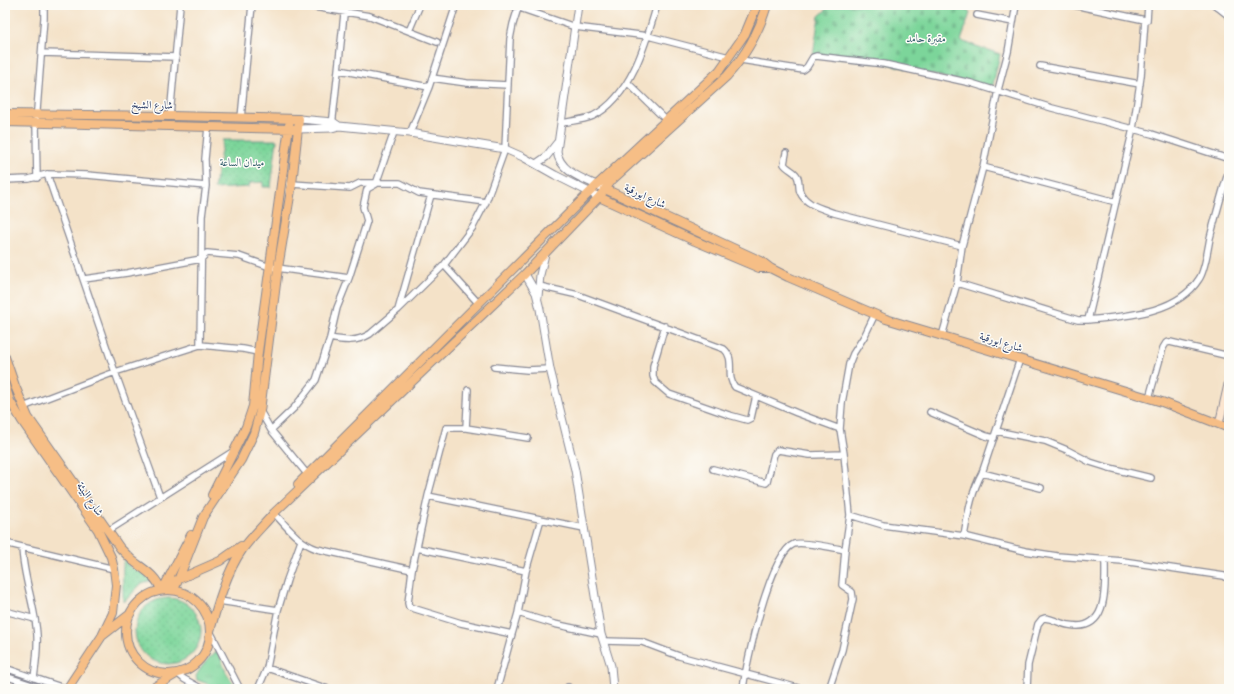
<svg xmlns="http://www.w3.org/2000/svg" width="1234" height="694" font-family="'IM FELL French Canon',Amiri,serif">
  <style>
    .grass { fill: url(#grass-tufts); stroke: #4c827c }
    .cemetery { fill: url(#cemetery-stones); stroke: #4c827c }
    .garden { fill: url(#garden-dots); stroke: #4c827c }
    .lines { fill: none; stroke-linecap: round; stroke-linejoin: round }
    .minor-casing { stroke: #888893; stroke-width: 8 }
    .tertiary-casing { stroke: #888893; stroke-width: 9 }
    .secondary-casing { stroke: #888893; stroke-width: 9 }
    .primary-casing { stroke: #888893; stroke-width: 10 }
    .minor { stroke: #fff; stroke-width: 5.5 }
    .tertiary { stroke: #fff; stroke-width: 7 }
    .secondary { stroke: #fbe5cf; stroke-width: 7 }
    .primary { stroke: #f6be86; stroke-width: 8 }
    .labels { text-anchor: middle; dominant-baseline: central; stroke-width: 3; stroke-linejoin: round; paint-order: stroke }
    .park-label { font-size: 11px; fill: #386170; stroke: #fdfcf7 }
    .street-label { font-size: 11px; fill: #1b2f5e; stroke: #fdfcf7 }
  </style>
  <defs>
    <pattern id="grass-tufts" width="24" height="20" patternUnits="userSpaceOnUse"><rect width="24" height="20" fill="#7cd59a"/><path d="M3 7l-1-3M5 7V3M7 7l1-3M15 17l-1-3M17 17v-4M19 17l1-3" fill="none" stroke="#6bb787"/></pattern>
    <pattern id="cemetery-stones" width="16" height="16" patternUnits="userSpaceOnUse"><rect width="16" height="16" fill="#7cd59a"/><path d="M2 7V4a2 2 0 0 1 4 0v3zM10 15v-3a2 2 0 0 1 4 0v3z" fill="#6bb787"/></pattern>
    <pattern id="garden-dots" width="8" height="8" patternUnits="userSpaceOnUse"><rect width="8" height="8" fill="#7cd59a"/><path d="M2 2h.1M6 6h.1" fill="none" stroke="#6bb787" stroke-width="1.8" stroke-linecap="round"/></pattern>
  </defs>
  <rect width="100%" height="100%" fill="#fdfcf7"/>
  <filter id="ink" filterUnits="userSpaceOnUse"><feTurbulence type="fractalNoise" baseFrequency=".025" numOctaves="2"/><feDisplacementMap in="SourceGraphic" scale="8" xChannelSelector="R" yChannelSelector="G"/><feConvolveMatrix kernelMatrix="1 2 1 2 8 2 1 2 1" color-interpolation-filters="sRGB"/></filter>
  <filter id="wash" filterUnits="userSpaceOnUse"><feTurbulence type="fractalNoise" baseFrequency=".012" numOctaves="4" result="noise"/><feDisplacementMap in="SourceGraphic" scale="16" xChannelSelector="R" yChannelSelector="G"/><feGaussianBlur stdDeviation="0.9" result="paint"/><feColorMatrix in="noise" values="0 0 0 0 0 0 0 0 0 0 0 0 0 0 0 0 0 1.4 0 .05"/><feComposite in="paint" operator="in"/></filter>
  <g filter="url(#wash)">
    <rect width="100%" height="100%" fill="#f4e2c8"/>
    <!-- grass -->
    <path class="grass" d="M218,651L226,672L237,689H223L197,680L196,676C201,667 209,656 218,651Z"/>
    <!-- cemetery -->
    <path class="cemetery" d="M828,5H965V9L970,13L961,41L1000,54L992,89L888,64L813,55L819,16L825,11Z"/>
    <!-- garden -->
    <path class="garden" d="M223,140H277L271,187H263V182L250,183L249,187L214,189Z
      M124,559L130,567L151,578L150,581L140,585L125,601H123V597C123,591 122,562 124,559Z
      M135 631a33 33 0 1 1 66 0a33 33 0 1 1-66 0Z"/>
  </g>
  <g filter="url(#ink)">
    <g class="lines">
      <!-- minor casing -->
      <g class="minor-casing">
        <path id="minor" d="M301,5L370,16L437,42
          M511,5L575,27L648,36L729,57
          M1074,5L1145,20
          M1148,5L1147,20H1145L1141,76L1133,129L1088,320C1125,316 1177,314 1199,279C1205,271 1208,248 1210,238C1216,215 1222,192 1229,170
          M1215,5L1229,16
          M977,15L1013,22
          M409,31L420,5
          M42,53L176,57
          M741,60L803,70L807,67L813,57L816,56L884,64L971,83L1052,108L1152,134L1229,159
          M1040,66L1140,84
          M339,70L429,87
          M432,78L467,83L508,85
          M628,83L666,120
          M170,116L180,5
          M241,118L252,5
          M561,123C571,121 584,120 593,116C631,97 646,43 657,5
          M332,126L345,5
          M410,133L429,87L456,5
          M786,153L784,164C787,169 795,171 797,176C800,181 798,187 800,192C806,205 821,208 834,213L962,246
          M983,167L1116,202
          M47,174L115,372L160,497
          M37,178L36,123L44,18V5
          M5,180L29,179L47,174L87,175L206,186
          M292,184L350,188L360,183H400L419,193L486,202
          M444,265L479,304
          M84,279L127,273L201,259L207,253L239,256L270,267L349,278
          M957,283L1078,320H1088
          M539,286L578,295L724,349C736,359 725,376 735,387L797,413L840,429
          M398,310L431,195
          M665,326L653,366V376L655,382L669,394L729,415L747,420L751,418L756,396
          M942,336L957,283L962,246L983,167L998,90L1008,52L1016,5
          M330,338C345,341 357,342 370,334L398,310L444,265L473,227L486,202L505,149L510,39L513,24L518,8
          M200,345L202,216L206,186L205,159L208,127
          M1020,359L982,473L1041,488
          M494,367L527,370L550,369
          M1149,398L1163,348L1166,343L1170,342L1229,356
          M23,407L115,372L200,345L243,349L258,352
          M260,411L271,430L307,474
          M930,412L986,436L994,438
          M466,428L468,390
          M271,430L294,408L316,380L330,338L337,308L349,278L367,221L363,207L367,189L376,184L394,132
          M996,431L1045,441L1067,450L1090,462L1106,467L1151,478
          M713,469L766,483L767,482L774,454L778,450L810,455L844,454
          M428,496L446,428H466L528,438
          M274,513C287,527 299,543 317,549L412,570L428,496L584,528
          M850,515L883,525L964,536L1025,551L1057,556L1123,561L1224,576L1229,579
          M108,531L232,452
          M964,536C968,514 971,493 982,473
          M5,543L114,569
          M22,547C23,577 35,605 37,635C38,649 36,663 34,678
          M412,570L408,603L409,607L461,623L512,634L518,613L526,571L417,548
          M526,571L541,519
          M219,601L278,610
          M5,611L35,619
          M518,613L554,624L601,634
          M210,631L240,689
          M604,641L642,642L679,656L802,689
          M5,668L67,689
          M267,668L328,689
          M177,673L184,679L202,689
          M5,676L44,689
          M258,689L267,668L278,610L287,580L301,541
          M497,689L512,634
          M568,689V687
          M743,689C746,663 770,553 794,544C802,541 835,548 845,550L850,515L844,454L840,429L842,403L849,364L853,354L865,335L875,314
          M829,689L842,650L853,599L852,592L842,585L845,550
          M1027,689L1028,665L1038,624L1042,619L1045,618C1054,619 1061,624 1069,625C1109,633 1105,587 1105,560"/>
      </g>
      <!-- tertiary casing -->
      <g class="tertiary-casing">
        <path id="tertiary" d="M578,5L557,151C559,173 588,180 605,189
          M299,119L333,122L339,126
          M298,129L332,128L339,126L410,133L505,149L523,157L555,175L599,197
          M536,164L546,157L557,143
          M525,274L536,293L540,309L550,369L575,470L601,634L611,666L613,689
          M538,297L540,275L545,254"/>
      </g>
      <!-- secondary casing -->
      <g class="secondary-casing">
        <path id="secondary" d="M1219,424L1229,380"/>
      </g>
      <!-- primary casing -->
      <g class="primary-casing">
        <path id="primary" d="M5,114L170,116L299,119L292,184L278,268L260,411L254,433L241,460L203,517L179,578L174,590
          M5,122L294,129
          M605,189L761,261L770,268L788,277L886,319L1162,402L1229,428
          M599,197L695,241L759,268H770
          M5,357L15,386L28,417L120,548C124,552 128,556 132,560C143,569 156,575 161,590
          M5,385L10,401L22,421L98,530L111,557L114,569L116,585L113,613L102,636L67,689
          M298,484L597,185L719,71L745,34L757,5
          M212,495L246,427L253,406L258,352L290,119
          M165,585L191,535
          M165,589L172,582L220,561L241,546
          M126 632a42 42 0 1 1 84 0a42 42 0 1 1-84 0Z
          M210,631C217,606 227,571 242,550C251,537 264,525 274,513L525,274L599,197L612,180L727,76C746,55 759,32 767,5
          M102,636L129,615
          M151,689L176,674"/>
      </g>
      <!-- minor -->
      <use href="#minor" class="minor"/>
      <!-- tertiary -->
      <use href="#tertiary" class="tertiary"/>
      <!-- secondary -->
      <use href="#secondary" class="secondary"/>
      <!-- primary -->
      <use href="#primary" class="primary"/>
    </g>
  </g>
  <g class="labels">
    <!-- park labels -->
    <g class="park-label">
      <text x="926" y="38">مقبرة حامد</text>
      <text x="242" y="162">ميدان الساعة</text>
    </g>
    <!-- street labels -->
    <g class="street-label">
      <text transform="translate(152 105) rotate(1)">شارع الشيخ</text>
      <text transform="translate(645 196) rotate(25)">شارع ابورقية</text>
      <text transform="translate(1001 342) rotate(17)">شارع ابورقية</text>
      <text transform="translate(90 499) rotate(56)">شارع البيئة</text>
    </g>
  </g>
  <!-- margin -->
  <rect width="1234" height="694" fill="none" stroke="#fdfcf7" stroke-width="20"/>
</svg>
